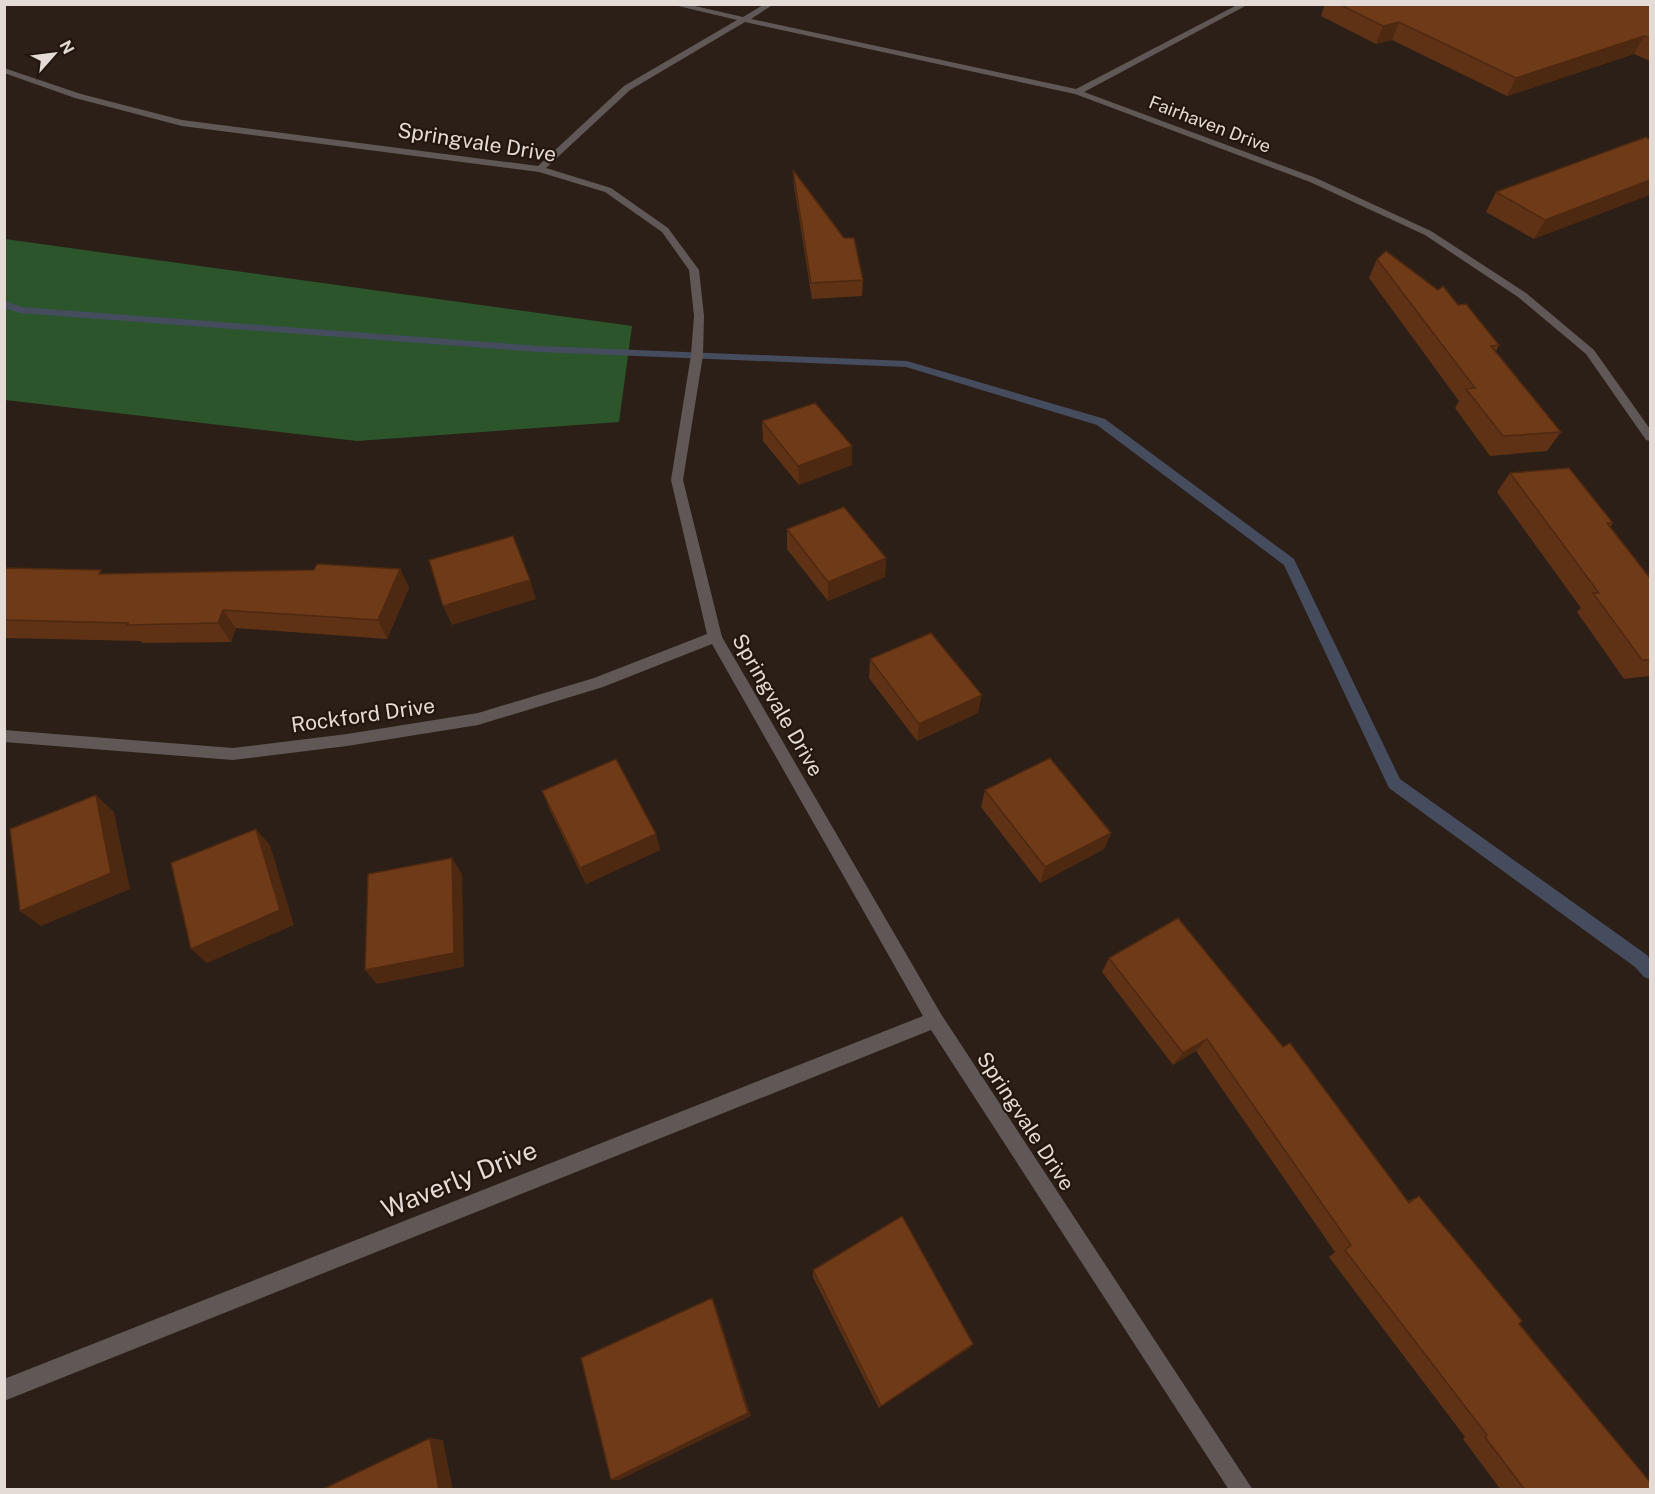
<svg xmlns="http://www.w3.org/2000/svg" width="1655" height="1494" font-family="'Public Sans',sans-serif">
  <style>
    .green { fill: #2c552c }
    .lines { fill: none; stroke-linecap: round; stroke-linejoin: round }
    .stream { fill: #454c5e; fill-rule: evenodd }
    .minor { fill: #605856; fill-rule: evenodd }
    .wall { fill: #5f3215 }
    .shaded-wall { fill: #4e2911 }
    .building { fill: #6f3a18; stroke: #4e2911; stroke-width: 1.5 }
    .labels { text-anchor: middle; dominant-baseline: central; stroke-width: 4.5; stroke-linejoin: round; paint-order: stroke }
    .far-street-label { font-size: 18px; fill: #e5dbd6; stroke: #22160e }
    .street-label { font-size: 21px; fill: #e5dbd6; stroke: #22160e }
    .near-street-label { font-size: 26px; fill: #e5dbd6; stroke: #22160e }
  </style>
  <rect width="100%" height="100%" fill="#2c1f17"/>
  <!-- green -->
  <path class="green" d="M5,239L632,326L619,422L357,441L5,400Z"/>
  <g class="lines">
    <!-- stream -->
    <path class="stream" d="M4,301L22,307L539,346L907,361L1105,419L1294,559L1400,779L1647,955L1650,959V979L1644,977L1635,967L1389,788L1284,565L1097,425L906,367L539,352L20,313L4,308Z"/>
    <!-- minor -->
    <path class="minor" d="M670,4H686L743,17L765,4H774L751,19L1076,89L1239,4H1249L1084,92L1316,178L1431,231L1526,293L1594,350L1650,429V441L1646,440L1586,354L1518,297L1425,235L1310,182L1075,94L745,22L630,90L546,168L611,188L668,228L699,270L704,316L703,355L683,480L722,637L941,1014L1253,1490H1229L931,1030L4,1401V1379L923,1016L712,644L603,687L478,725L347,746L233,760L4,742V730L233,748L347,734L478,713L594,678L707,634L671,480L691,355L694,316L689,270L662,232L605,192L539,172L182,126L75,98L4,73V68L81,94L182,120L538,166L624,86L737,20Z"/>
  </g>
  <!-- wall -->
  <path class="wall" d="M1325,4H1650V61L1634,54L1507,96L1392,40L1376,44L1321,16Z
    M1646,137L1534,239L1486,212L1496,192Z
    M793,170L863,280L862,296L812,299L794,186Z
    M1377,259L1438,290L1458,305L1499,345L1496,351L1561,432L1547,451L1490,456L1455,408L1459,401L1369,278Z
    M762,421L852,446V465L799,485L763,441Z
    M1510,473L1613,523L1610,527L1650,578V676L1624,679L1577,612L1581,608L1497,492Z
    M787,529L886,558L885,577L828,601L787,549Z
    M4,568L104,574L400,569L409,588L387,639L236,628L231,642L143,643L141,641L4,638Z
    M870,659L978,713L917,741L869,678Z
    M985,790L1111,833L1104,849L1040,883L981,807Z
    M542,791L660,850L586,884L549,808Z
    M1109,958L1408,1201L1419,1196L1519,1324L1650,1490H1501L1463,1439L1465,1437L1329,1257L1335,1252L1196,1051L1173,1065L1102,972Z
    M813,1270L973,1344L968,1349L879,1408L813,1277Z"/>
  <!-- shaded-wall -->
  <path class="shaded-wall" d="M1399,22L1392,40L1376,44L1383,26Z
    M1644,36L1634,54L1507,96L1516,78Z
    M1650,180V195L1534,239L1545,220Z
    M852,446V465L799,485L798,466Z
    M886,558L885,577L828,601V582Z
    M400,569L409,588L387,639L378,620Z
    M530,580L536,599L452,625L443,606Z
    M223,610L236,628L231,642L218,623Z
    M982,695L978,713L917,741L919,724Z
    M96,795L114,812L130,889L41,926L20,911Z
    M256,829L270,845L294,925L207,963L191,949Z
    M1111,833L1104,849L1040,883L1045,867Z
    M656,834L660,850L586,884L580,868Z
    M452,858L462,874L464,967L377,984L365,970Z
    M1207,1039L1196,1051L1173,1065L1183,1053Z
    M712,1298L715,1304L751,1416L619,1480H611Z
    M973,1344L968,1349L879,1408L881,1406Z
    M430,1438L443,1440L453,1490H439Z"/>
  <!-- building -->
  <path class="building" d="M1339,4H1650V38L1644,36L1516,78L1399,22L1383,26Z
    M1646,137L1650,140V180L1545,220L1496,192Z
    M793,170L844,238H854L863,280L811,283Z
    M1386,251L1438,290L1443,286L1458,305L1466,304L1499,345L1491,346L1561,432L1503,436L1466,389L1475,388L1377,259Z
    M815,403L852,446L798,466L762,421Z
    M1569,468L1613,523H1607L1650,578V660H1642L1593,593H1599L1510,473Z
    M844,507L886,558L828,582L787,529Z
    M513,536L530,580L443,606L429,560Z
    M317,564L400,569L378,620L223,610L218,623L127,625L128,623L4,620V568L101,570L99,574L314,570Z
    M931,633L982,695L919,724L870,659Z
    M1050,758L1111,833L1045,867L985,790Z
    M616,759L656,834L580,868L542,791Z
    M96,795L111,873L20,911L10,829Z
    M256,829L280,910L191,949L171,863Z
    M452,858L454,953L365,970L368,874Z
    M1178,918L1283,1047L1290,1043L1409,1203L1419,1196L1522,1321L1519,1324L1650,1482V1490H1525L1485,1437L1487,1435L1345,1250L1351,1245L1207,1039L1183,1053L1109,958Z
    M902,1216L973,1344L881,1406L813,1270Z
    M712,1298L748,1413L611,1480L581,1358Z
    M430,1438L439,1490H321Z"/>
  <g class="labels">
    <!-- far-street labels -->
    <g class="far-street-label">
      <text transform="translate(1210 124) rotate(21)">Fairhaven Drive</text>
    </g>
    <!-- street labels -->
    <g class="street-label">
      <text transform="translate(477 142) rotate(9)">Springvale Drive</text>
      <text transform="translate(778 705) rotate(60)">Springvale Drive</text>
      <text transform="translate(363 715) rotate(-8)">Rockford Drive</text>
      <text transform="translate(1026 1121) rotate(57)">Springvale Drive</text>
    </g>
    <!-- near-street labels -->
    <g class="near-street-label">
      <text transform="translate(459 1179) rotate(-22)">Waverly Drive</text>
    </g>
  </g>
  <!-- border -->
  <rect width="1655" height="1494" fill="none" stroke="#e5dbd6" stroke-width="12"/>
  <!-- north arrow -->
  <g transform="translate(54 54) rotate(62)" stroke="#22160e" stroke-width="4.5" paint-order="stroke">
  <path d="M0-4.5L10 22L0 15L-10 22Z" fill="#e5dbd6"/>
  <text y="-9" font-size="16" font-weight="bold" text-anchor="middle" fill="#e5dbd6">N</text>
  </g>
</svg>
